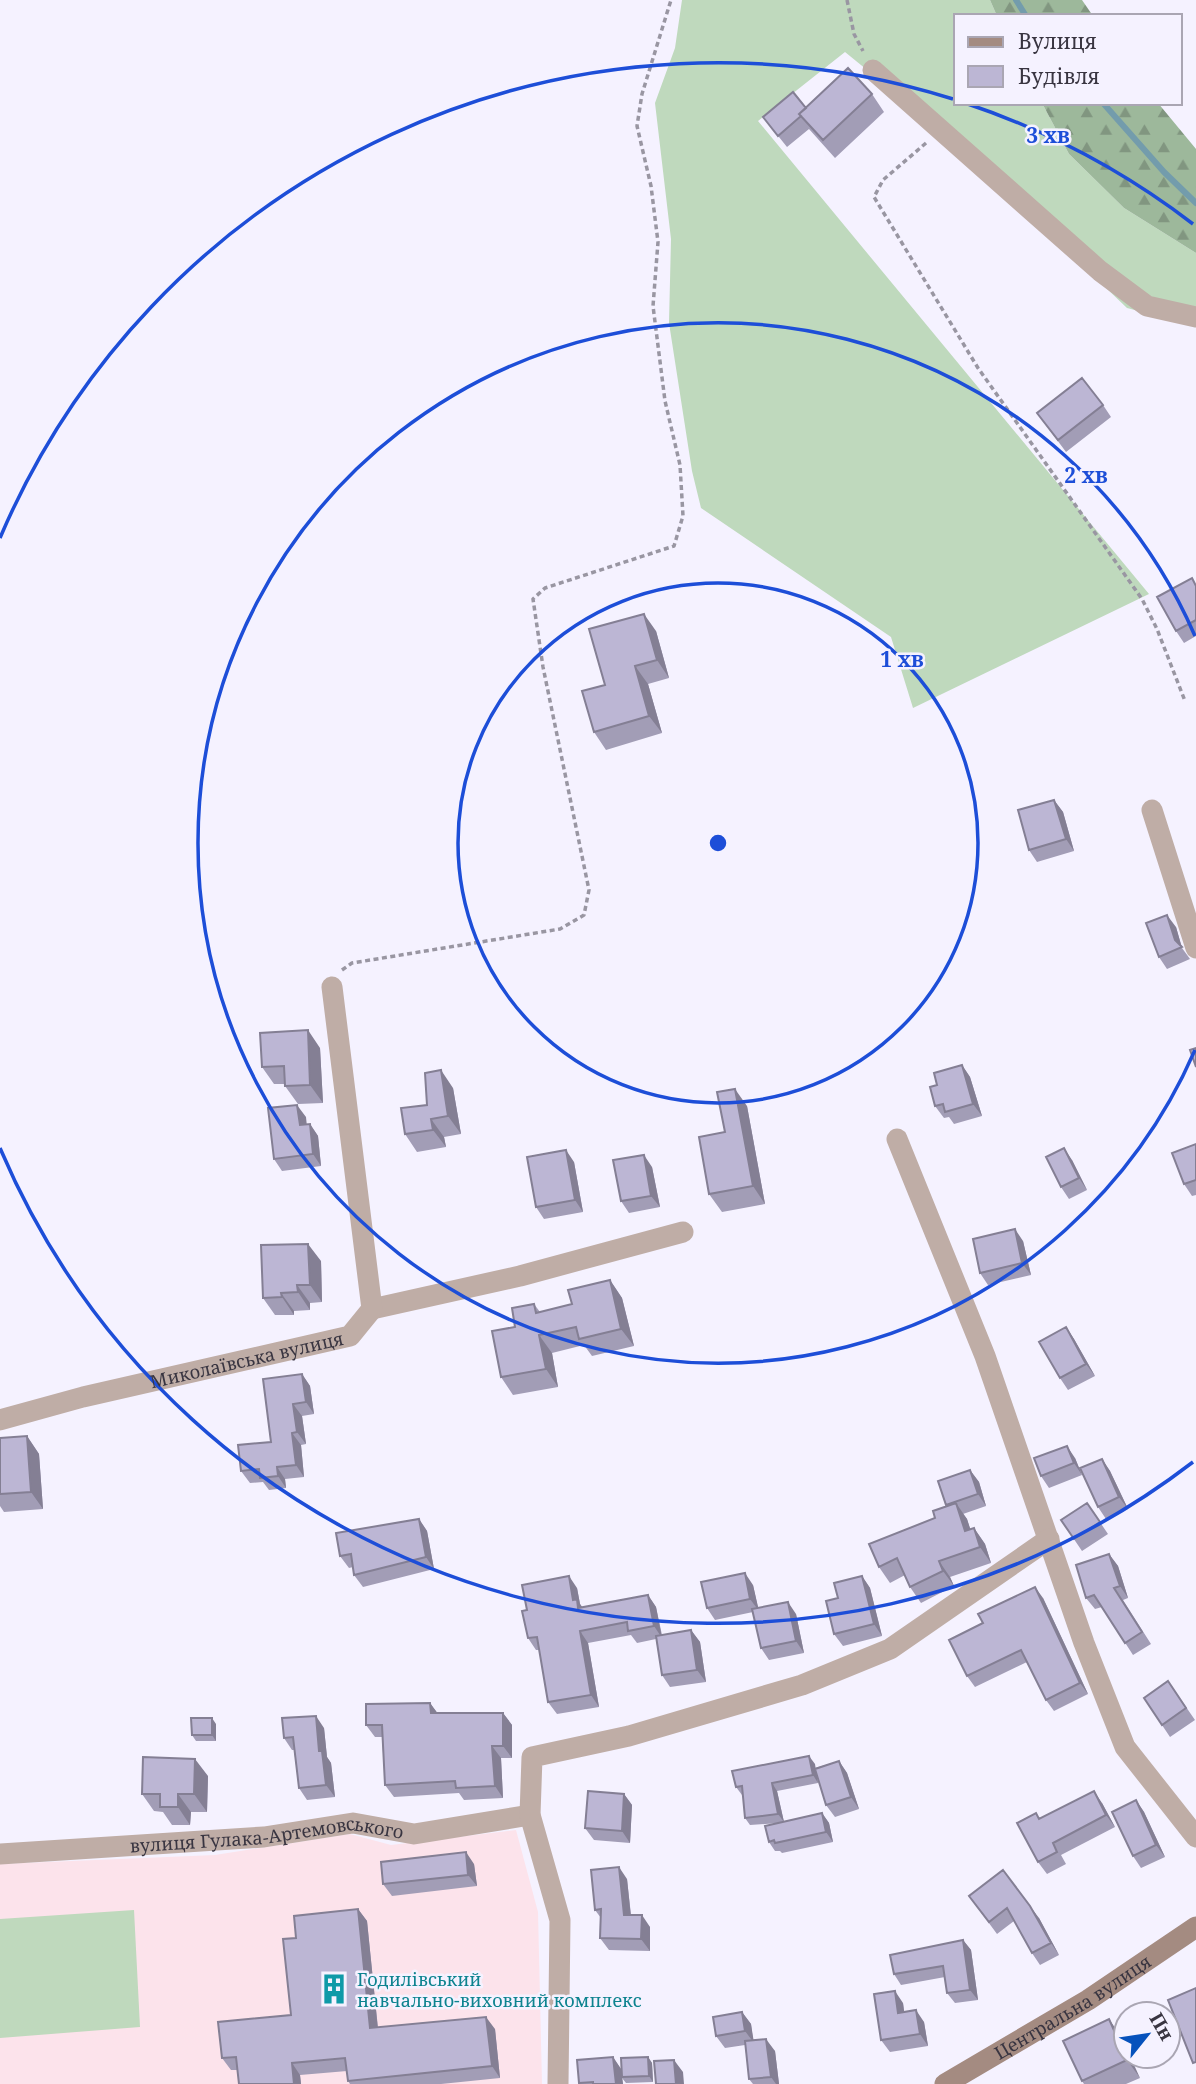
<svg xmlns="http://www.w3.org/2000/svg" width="1196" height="2084" font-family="'Noto Serif',serif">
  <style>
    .education { fill: #fce3eb }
    .grass { fill: #bfd9bd }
    .forest { fill: url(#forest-firs) }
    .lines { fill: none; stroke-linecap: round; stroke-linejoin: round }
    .stream { stroke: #739cac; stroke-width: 6 }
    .path { stroke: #9996a2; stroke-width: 3.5; stroke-dasharray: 5 3.5; stroke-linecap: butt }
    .street { stroke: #bfada6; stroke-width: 21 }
    .secondary { stroke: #a48b81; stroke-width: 21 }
    .wall { fill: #a29db6 }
    .shaded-wall { fill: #847f94 }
    .building { fill: #bcb6d4; stroke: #847f94; stroke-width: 2 }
    .ring { fill: none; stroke: #1d4ed8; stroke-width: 3.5 }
    .labels { text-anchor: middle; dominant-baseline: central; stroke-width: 5; stroke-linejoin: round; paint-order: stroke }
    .street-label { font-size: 18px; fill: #393541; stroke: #f5f2ff }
    .culture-label { font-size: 18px; fill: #0d838f; stroke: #f5f2ff; text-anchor: start }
    .centre { fill: #1d4ed8; stroke: #f5f2ff; stroke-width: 3.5 }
    .ring-label { font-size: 21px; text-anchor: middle; font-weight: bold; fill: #1d4ed8; stroke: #f5f2ff; stroke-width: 5; stroke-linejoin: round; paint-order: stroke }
  </style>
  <defs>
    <pattern id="forest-firs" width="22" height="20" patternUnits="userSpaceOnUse" patternTransform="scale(1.75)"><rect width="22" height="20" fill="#9db89b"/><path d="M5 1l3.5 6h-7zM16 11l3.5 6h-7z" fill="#819680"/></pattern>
  </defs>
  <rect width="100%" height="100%" fill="#f5f2ff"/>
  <!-- education -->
  <path class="education" d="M516,1830L538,1912L542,2084H0V1864L215,1855L350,1834L391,1845Z"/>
  <!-- grass -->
  <path class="grass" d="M682,0H990L997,16H956V103H1042L1069,154L1124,208L1196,253V326L1127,308L942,131L845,52L758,121L1149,594L913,708L891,637L701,508L692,471L669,323L671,239L655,103L675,48Z
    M134,1910L140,2027L0,2038V1919Z"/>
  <!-- forest -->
  <path class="forest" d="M990,0H1082L1093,16H997Z
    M1042,103H1158L1196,149V253L1124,208L1069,154Z"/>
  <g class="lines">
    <!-- stream -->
    <path class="stream" d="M1016,0L1026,16
      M1103,103L1164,172L1196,203"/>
    <!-- path -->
    <path class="path" d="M847,0L854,34L863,51
      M926,143L883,180L874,197L978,368L1142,599L1157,629L1185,701
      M342,970L352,963L560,929L584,915L589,890L543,667L533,599L545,588L674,546L683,516L680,465L665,401L653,306L658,242L651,186L637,126L642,94L671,0"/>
    <!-- street -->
    <g class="street">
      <path d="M873,70L1100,271L1147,306L1196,317"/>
      <path d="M1152,810L1196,948"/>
      <path d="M897,1139L985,1356L1084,1643L1125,1747L1196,1837"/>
      <path d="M372,1309L520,1276L683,1232"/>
      <path id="s1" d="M0,1420L83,1397L350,1336L372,1309L332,987"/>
      <path id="s2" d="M0,1854L264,1837L353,1823L414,1834L530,1815"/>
      <path d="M558,2084L560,1920L530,1815L532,1757L629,1736L802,1685L890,1649L1049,1539"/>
    </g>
    <!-- secondary -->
    <path class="secondary" id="s3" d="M945,2084L1088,2000L1196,1927"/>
  </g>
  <!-- wall -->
  <path class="wall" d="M872,94L884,112L835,158L809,129L787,147L763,117Z
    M1103,405L1111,417L1066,452L1037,413Z
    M1196,584V636L1184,643L1176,631Z
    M656,631L669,678L648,684L662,733L606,750L594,732L605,685Z
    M1054,800L1063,812L1074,851L1037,862L1029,850Z
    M1176,927L1182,948L1190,959L1167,969L1159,957Z
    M320,1048L323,1103L298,1104L285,1086V1084H274L262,1067Z
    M962,1065L970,1077L982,1116L954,1124L949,1117L944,1118L935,1106L937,1085Z
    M453,1088L461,1134L444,1137L446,1147L417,1152L405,1134L427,1105Z
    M747,1106L765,1204L722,1212L709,1194Z
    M306,1117V1124H310L318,1136L321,1166L282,1171L274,1159Z
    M1196,1144V1195L1192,1196L1184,1184Z
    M1072,1160L1087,1190L1069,1199L1061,1187Z
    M574,1162L583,1212L544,1219L536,1207Z
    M652,1167L660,1207L629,1213L621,1201Z
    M1023,1241L1031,1275L988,1285L980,1273Z
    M321,1261L322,1302L310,1303V1310L294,1311V1315H275L263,1298Z
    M610,1280L622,1298L634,1346L592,1356L584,1345L552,1353L558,1387L513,1395L501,1377L515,1327L534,1304L540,1312L572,1304Z
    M1066,1327L1074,1339L1095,1376L1068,1390L1060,1378Z
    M302,1374L310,1386L314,1414L302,1416L306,1444L301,1445L304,1477L285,1479L286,1488L269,1490L263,1482L250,1483L241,1471L271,1442Z
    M27,1436L39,1454L43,1509L4,1512L0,1506V1438Z
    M1075,1458L1082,1475L1049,1488L1041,1476Z
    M1102,1459L1110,1471L1128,1509L1106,1519L1098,1507Z
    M970,1470L979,1482L986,1506L963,1514L967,1519L970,1529L974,1528L985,1544L991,1563L950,1577L954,1586L921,1603L910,1587L905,1575L890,1583L879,1567L935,1518L947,1506L946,1505Z
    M1087,1503L1108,1534L1082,1551L1061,1520Z
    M419,1519L427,1531L434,1569L363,1587L354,1575L353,1567L349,1568L340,1556Z
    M1109,1554L1118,1566L1128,1598L1123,1600L1151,1644L1133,1655L1102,1607L1095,1609L1086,1598Z
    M862,1576L870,1588L882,1636L843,1646L834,1634L838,1598Z
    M753,1585L758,1608L796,1614L804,1653L769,1660L761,1648L753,1612L715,1620L707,1608Z
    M577,1588L580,1604L582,1607L648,1595L656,1607L662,1635L691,1630L700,1642L706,1682L670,1687L662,1675L656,1639L637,1643L631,1635L588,1643L599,1707L557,1714L548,1702L540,1650H536L528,1638L527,1610Z
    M1043,1598L1088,1694L1054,1711L1046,1700L1027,1662L975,1687L967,1676Z
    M1168,1681L1195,1720L1170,1737L1144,1698Z
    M430,1703L437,1713H503L512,1725V1758H501L503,1798L464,1800L459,1793L394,1797L385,1785L382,1737H375L366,1725Z
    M216,1724V1741H196L192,1735Z
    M324,1728L327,1757L331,1763L335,1797L307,1800L299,1788L294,1750H292L284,1738Z
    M839,1761L847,1773L859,1809L835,1817L826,1805L817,1775L818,1783L777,1791L784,1822L822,1813L829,1823L833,1842L782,1853L780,1851H775L769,1842L779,1823L750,1825L745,1818L743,1795H742L736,1787L815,1764V1768Z
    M208,1776L207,1812H191L190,1825H172L163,1812L154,1811L142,1794Z
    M624,1794L632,1805L630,1843L594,1840L585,1828Z
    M1136,1800L1144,1812L1165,1857L1141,1868L1133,1856Z
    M1102,1803L1115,1827L1061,1855L1066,1864L1047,1874L1038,1862L1040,1818Z
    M474,1864L477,1886L392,1896L383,1884Z
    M627,1879L631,1915L650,1927V1951L609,1950L600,1938L601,1918L595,1910Z
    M969,1896L1039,1918L1059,1955L1040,1965L1032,1953L1014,1921L997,1934Z
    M358,1909L367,1921L378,2028L495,2029L500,2078L441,2084H350L348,2081L347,2071L300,2075L301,2084H239L237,2070H231L222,2058L291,2015L296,1938Z
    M963,1940L971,1950L978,2000L955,2003L947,1993L945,1977L901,1985L894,1974Z
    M903,2003L904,2012L924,2022L928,2046L890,2052L881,2040Z
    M742,2012L751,2024L753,2040L775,2051L779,2084H753L749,2079L745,2045L725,2048L716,2036Z
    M1109,2019L1121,2037L1126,2048V2056L1140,2078L1126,2084H1084L1082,2081Z
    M613,2057L621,2069L648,2057L652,2063L653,2082L626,2083L622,2078L623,2084H580L579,2083Z"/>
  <!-- shaded-wall -->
  <path class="shaded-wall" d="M644,614L656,631L669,678L657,660Z
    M635,666L648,684L662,733L649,716Z
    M1054,800L1063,812L1074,851L1066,839Z
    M1167,915L1176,927L1182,948L1175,940Z
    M308,1030L320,1048L323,1103L310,1085Z
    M962,1065L970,1077L982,1116L973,1104Z
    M441,1070L453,1088L461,1134L448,1116Z
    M735,1089L747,1106L765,1204L753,1186Z
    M297,1105L306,1117L308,1137L300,1125Z
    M431,1119L444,1137L446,1147L433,1130Z
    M310,1124L318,1136L321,1166L313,1154Z
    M1064,1148L1072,1160L1087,1190L1079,1178Z
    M566,1150L574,1162L583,1212L575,1200Z
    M644,1155L652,1167L660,1207L651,1196Z
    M1015,1229L1023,1241L1031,1275L1022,1263Z
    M308,1244L321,1261L322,1302L310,1285Z
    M610,1280L622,1298L634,1346L621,1329Z
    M297,1285L310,1303V1310L298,1292Z
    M281,1293L294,1311V1315L282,1297Z
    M1066,1327L1074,1339L1095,1376L1086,1364Z
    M539,1335L552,1353L558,1387L546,1369Z
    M302,1374L310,1386L314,1414L306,1402Z
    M293,1404L302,1416L306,1444L297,1432Z
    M292,1433L301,1445L304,1477L296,1465Z
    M27,1436L39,1454L43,1509L31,1492Z
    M1067,1446L1075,1458L1082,1475L1074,1463Z
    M1102,1459L1110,1471L1128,1509L1119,1497Z
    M277,1467L285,1479L286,1488L278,1476Z
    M970,1470L979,1482L986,1506L978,1494Z
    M956,1503L967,1519L976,1546L965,1531Z
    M419,1519L427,1531L434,1569L426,1557Z
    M974,1528L985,1544L991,1563L980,1547Z
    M1109,1554L1118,1566L1128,1598L1120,1586Z
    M939,1561L950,1577L954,1586L943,1571Z
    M745,1573L753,1585L759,1611L750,1599Z
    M569,1576L577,1588L580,1604L585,1611L587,1620L573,1600Z
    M862,1576L870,1588L882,1636L874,1624Z
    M1035,1587L1043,1598L1088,1694L1080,1683Z
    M648,1595L656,1607L662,1638L654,1626Z
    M788,1602L796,1614L804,1653L796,1641Z
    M691,1630L700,1642L706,1682L697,1670Z
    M580,1631L588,1643L599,1707L591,1695Z
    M430,1703L439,1715L431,1713Z
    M503,1713L512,1725V1758L503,1746Z
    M316,1716L324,1728L327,1757L331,1763L335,1797L326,1785L319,1751Z
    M212,1718L216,1724V1741L212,1735Z
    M492,1746L501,1758L503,1798L495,1786Z
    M809,1756L815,1764L818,1783L813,1775Z
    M195,1759L208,1776L207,1812L194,1794Z
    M839,1761L847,1773L859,1809L851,1797Z
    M772,1783L777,1791L784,1822L778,1814Z
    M1094,1791L1102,1803L1115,1827L1106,1815Z
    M178,1794L191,1812L190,1825L178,1807Z
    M624,1794L632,1805L630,1843L622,1831Z
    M1136,1800L1144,1812L1165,1857L1156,1845Z
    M822,1813L829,1823L833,1842L826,1832Z
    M466,1852L474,1864L477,1886L468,1875Z
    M619,1867L627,1879L632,1927L624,1915Z
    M1030,1906L1039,1918L1059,1955L1051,1943Z
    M358,1909L367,1921L379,2040L370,2028Z
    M642,1915L650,1927V1951L641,1939Z
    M963,1940L971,1950L978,2000L970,1990Z
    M895,1991L903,2003L906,2025L898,2013Z
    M916,2010L924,2022L928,2046L920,2034Z
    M742,2012L751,2024L754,2043L745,2031Z
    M486,2017L495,2029L500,2078L492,2066Z
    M1109,2019L1121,2037L1126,2048V2056H1130L1140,2078L1127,2060Z
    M766,2039L775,2051L779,2084H776L771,2077Z
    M613,2057L621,2069L623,2084H616Z
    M648,2057L652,2063L653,2082L649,2076Z
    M674,2060L683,2072L684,2084H676Z
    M292,2063L300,2075L301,2084H294Z"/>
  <!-- building -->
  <path class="building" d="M848,68L872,94L823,140L799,114Z
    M793,92L806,108L799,114L801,116L778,136L763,117Z
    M1082,378L1103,405L1058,440L1037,413Z
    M1192,578L1196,586V620L1176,631L1157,597Z
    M644,614L657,660L635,666L649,716L594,732L582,691L605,685L589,629Z
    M1054,800L1066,839L1029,850L1018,810Z
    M1167,915L1175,940L1182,947L1159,957L1146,923Z
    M308,1030L310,1085L285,1086L284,1066L262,1067L260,1033Z
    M1196,1048V1067L1190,1050Z
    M962,1065L973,1104L945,1112L943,1104L935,1106L930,1087L937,1085L934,1073Z
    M441,1070L448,1116L431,1119L433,1130L405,1134L401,1108L427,1105L425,1073Z
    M735,1089L753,1186L709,1194L699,1137L725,1132L717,1092Z
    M297,1105L300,1125L310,1124L313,1154L274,1159L268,1108Z
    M1196,1144V1180L1184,1184L1172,1153Z
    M1064,1148L1079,1178L1061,1187L1046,1157Z
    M566,1150L575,1200L536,1207L527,1157Z
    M644,1155L651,1196L621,1201L613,1160Z
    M1015,1229L1022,1263L980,1273L973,1239Z
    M308,1244L310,1285H297L298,1292L281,1293L282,1297L263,1298L261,1245Z
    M610,1280L621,1329L579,1339L576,1327L539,1335L546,1369L501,1377L492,1331L515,1327L512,1308L534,1304L536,1313L572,1304L568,1290Z
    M1066,1327L1086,1364L1060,1378L1039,1342Z
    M302,1374L306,1402L293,1404L297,1432L292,1433L296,1465L277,1467L278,1476L260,1478L259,1469L241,1471L238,1445L271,1442L263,1379Z
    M27,1436L31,1492L0,1494V1438Z
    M1067,1446L1074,1463L1041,1476L1034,1458Z
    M1102,1459L1119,1497L1098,1507L1080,1468Z
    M970,1470L978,1494L946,1505L938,1481Z
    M956,1503L965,1531L974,1528L980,1547L939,1561L943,1571L910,1587L897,1558L879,1567L869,1544L935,1518L933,1511Z
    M1087,1503L1100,1522L1074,1539L1061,1520Z
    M419,1519L426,1557L354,1575L351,1554L340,1556L336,1533Z
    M1109,1554L1120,1586L1114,1588L1142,1632L1125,1643L1094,1595L1086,1598L1076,1565Z
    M745,1573L750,1599L707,1608L701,1582Z
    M569,1576L573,1600L577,1599L578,1608L648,1595L654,1626L628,1631L627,1622L580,1631L591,1695L548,1702L537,1637L528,1638L522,1611L527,1610L522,1585Z
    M862,1576L874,1624L834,1634L826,1601L838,1598L834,1583Z
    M1035,1587L1080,1683L1046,1700L1021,1650L967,1676L949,1640L983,1623L978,1614Z
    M788,1602L796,1641L761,1648L752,1609Z
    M691,1630L697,1670L662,1675L656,1636Z
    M1168,1681L1186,1708L1162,1725L1144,1698Z
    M430,1703L431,1713H503V1746H492L495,1786L456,1788L455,1781L385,1785L382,1725H366V1704Z
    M316,1716L319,1751H322L326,1785L299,1788L293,1737L284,1738L282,1718Z
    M191,1718H212V1735H192Z
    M809,1756L813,1775L772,1783L778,1814L745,1818L742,1786L736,1787L732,1771Z
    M143,1757L195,1759L194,1794H178V1807H160V1794H142Z
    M839,1761L851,1797L826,1805L815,1769Z
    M588,1791L624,1794L622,1831L585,1828Z
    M1094,1791L1106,1815L1053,1843L1057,1852L1038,1862L1017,1823L1036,1813L1039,1819Z
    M1136,1800L1156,1845L1133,1856L1112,1812Z
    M822,1813L826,1832L775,1843L774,1840L769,1842L765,1826Z
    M466,1852L468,1875L383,1884L381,1862Z
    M619,1867L624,1915H642L641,1939L600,1938L601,1909L595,1910L591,1870Z
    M1003,1870L1030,1906L1051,1943L1032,1953L1007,1908L989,1922L969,1896Z
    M358,1909L370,2028L486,2017L492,2066L348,2081L345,2058L292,2063L294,2084H239L236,2057L222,2058L218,2022L291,2015L283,1939L296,1938L294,1916Z
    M963,1940L970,1990L947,1993L943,1966L894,1974L890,1955Z
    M1196,1988V2062L1193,2063L1168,2000Z
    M895,1991L898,2013L916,2010L920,2034L881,2040L874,1994Z
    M742,2012L745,2031L716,2036L713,2017Z
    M1109,2019L1127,2060L1082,2081L1063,2041Z
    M766,2039L771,2077L749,2079L745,2041Z
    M613,2057L616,2084H593V2082L579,2083L577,2060Z
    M648,2057L649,2076L622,2077L621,2058Z
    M674,2060L676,2084H656L654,2061Z"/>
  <!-- distance rings -->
  <g class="ring">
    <circle cx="718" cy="843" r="260"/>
    <path d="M1195 1050A520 520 0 1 1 1195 636"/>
    <path d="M1193 1462A780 780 0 0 1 0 1148M0 538A780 780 0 0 1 953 99M965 103A780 780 0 0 1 1193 224"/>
  </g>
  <!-- icons -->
  <defs>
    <g id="building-bare" transform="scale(2.415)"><path d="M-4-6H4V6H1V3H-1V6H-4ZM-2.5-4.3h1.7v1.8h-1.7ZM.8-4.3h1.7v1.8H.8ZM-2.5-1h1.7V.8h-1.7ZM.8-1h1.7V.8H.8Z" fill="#0f9aa8" stroke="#f5f2ff" stroke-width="2.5" paint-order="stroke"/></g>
  </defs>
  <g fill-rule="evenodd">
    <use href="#building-bare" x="334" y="1989"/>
  </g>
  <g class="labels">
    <!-- street labels -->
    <g class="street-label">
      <text stroke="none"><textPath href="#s1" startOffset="254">Миколаївська вулиця</textPath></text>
      <text stroke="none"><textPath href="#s2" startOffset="268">вулиця Гулака-Артемовського</textPath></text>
      <text stroke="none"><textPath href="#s3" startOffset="149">Центральна вулиця</textPath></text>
    </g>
    <!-- culture labels -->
    <g class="culture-label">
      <text x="357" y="1979">Годилівський<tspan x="357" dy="21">навчально-виховний комплекс</tspan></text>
    </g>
  </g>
  <circle cx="718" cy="843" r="10" class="centre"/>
  <g class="ring-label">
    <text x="1048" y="143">3 хв</text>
    <text x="1086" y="483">2 хв</text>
    <text x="902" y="667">1 хв</text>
  </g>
  <!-- legend -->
  <rect x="954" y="14" width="228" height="91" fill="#f5f2ff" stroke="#aaa6b3" stroke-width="2"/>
  <rect x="968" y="37" width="35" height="10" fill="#a48b81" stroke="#aaa6b3" stroke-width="2"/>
  <text x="1018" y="49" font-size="21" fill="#393541">Вулиця</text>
  <rect x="968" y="66" width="35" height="21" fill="#bcb6d4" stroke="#aaa6b3" stroke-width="2"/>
  <text x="1018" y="84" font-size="21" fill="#393541">Будівля</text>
  <!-- north arrow -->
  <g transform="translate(1147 2035) rotate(60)"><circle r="33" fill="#f5f2ff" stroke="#aaa6b3" stroke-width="2"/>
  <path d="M0-5L12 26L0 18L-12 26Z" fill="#0652bc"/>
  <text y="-10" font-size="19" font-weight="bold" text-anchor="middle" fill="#393541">Пн</text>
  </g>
</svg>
